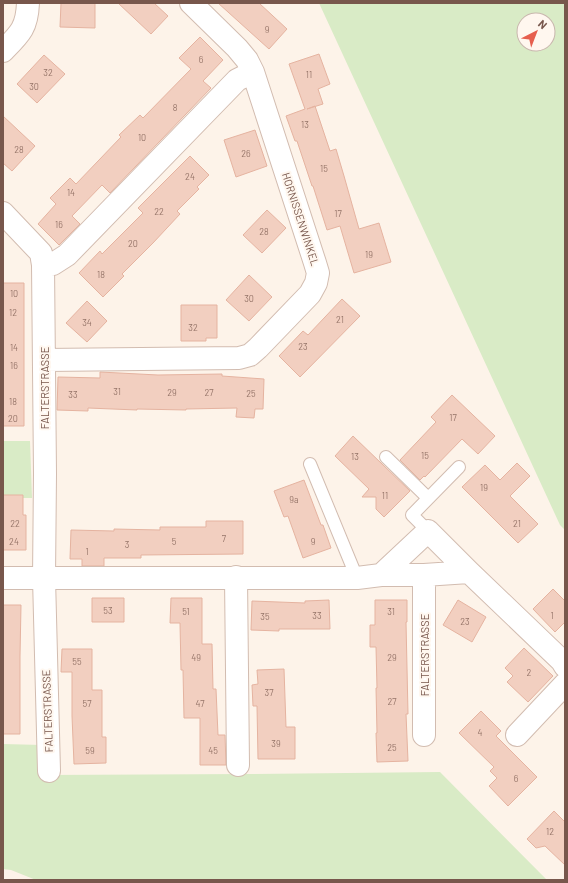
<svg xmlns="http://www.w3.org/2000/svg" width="568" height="883" font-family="Barlow,sans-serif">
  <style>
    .green { fill: #d9ebc6; fill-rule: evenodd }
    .building { fill: #f2cfc0; stroke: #e5b3a0 }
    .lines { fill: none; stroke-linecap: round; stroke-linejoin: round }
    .lane-casing { stroke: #d2bcb0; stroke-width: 14 }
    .street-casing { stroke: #d2bcb0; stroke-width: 24 }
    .lane { stroke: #fff; stroke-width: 12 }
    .street { stroke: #fff; stroke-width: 22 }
    .labels { text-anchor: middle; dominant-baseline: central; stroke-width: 4; stroke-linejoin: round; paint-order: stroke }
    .number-label { font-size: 9px; fill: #967569 }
    .street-label { font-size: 11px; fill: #78574c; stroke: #fff7ef }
  </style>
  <rect width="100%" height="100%" fill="#fdf3e9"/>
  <!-- green -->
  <path class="green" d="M319,3H565V530L560,525ZM524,20H548V44H524Z
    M3,441H30L32,498H3Z
    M3,744L42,745L44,775L247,774L440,772L547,880H36L11,870L3,869Z"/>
  <!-- building -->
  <path class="building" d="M61,3H95V28L60,27Z
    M118,3H154L168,16L151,34Z
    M218,3H259L287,29L269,49Z
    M200,37L223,60L203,81L211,88L110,193L102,185L72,216L80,224L59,245L38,224L56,204L50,198L70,178L76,184L121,137L119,135L140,115L143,118L191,69L179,58Z
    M319,54L330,84L318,89L323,104L307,109L315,106L330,151L336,149L344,176L359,229L379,223L391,262L354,273L340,226L327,230L313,186H312L297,141H295L286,116L305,109L289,64Z
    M44,55L65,74L37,103L17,84Z
    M3,116L35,146L12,171L3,163Z
    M255,130L267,166L236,177L224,140Z
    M190,156L209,175L197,187L199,189L177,211L180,214L153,243L122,274L124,276L103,297L79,273L100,251L102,254L143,213L138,208Z
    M267,210L286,228L262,253L243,235Z
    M249,275L272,297L249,321L226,300Z
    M3,283H24V426H3Z
    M342,299L360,316L300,377L279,356L303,331L308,335Z
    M87,301L107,321L87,342L66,323Z
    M181,305H217V338H206V341H181Z
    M100,372L158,375L222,374V376L264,379L263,409H255L254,418L236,417L237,408L186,409V410L137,409V410L88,408V411L57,410L58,377L100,378Z
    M452,395L495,436L478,454L462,439L425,477L424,476L420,480L400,460L436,422L431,417Z
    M353,436L410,491L384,517L376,509V497H362L369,489L335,456Z
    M517,463L530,476L510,496L538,524L518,543L462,487L485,465L500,480Z
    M304,480L321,525H323L331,548L303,558L288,516L284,517L274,491Z
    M3,495H23V515H26V550H3Z
    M206,521H243V554L141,555V558H104V566H82V559H70L71,530L114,531V529L160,530V527H206Z
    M553,589L565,601V622L555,632L533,609Z
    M92,598H124V622H92Z
    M171,598H202V644H212L213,689H216L218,735H225L226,765H200V718H184L183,670H181L180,623H170Z
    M329,600L330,629H279V631L251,630L252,601L305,603V601Z
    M375,600H407V622H406L408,714H406L408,761L377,762L376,733H377L376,688H377L376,647H370V625H375Z
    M458,600L486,617L472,642L443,625Z
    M3,605H21L20,656V734H3Z
    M524,648L553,676L528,702L507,682L513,676L505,668Z
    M62,649H92V690H102V737H106V763L74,764L72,716V672H61Z
    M284,669L286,727H295V759H258L257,706H253L252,685L258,684L257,670Z
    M481,711L501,731L496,736L537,777L508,806L489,786L497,778L490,771L494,767L459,733Z
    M554,811L565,822V865L545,846L536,848L527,839Z"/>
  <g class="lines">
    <!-- lane casing -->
    <g class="lane-casing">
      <path id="lane" d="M386,457L428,498
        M310,464L357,578
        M428,531L412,515L459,467"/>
    </g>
    <!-- street casing -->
    <g class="street-casing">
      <path id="street" d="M3,51C20,34 27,28 28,3
        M3,213L41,253L43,265L45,474L44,578L49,771
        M43,265L53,264L67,255L237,80L253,72
        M44,360L239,358L250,355L258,348L310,294L316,283L318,273L315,263L253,72L247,60L237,48L191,3
        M381,575L428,531L469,572L562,661L565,666
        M236,577L238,765
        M3,578H357L381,575H424L469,572
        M424,735V575
        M517,735L565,684"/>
    </g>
    <!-- lane -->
    <use href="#lane" class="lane"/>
    <!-- street -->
    <use href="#street" class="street"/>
  </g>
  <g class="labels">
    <!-- number labels -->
    <g class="number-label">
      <text x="267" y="29">9</text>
      <text x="201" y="59">6</text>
      <text x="48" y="72">32</text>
      <text x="309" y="74">11</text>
      <text x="34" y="86">30</text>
      <text x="175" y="107">8</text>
      <text x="305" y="124">13</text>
      <text x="142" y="137">10</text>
      <text x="19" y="149">28</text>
      <text x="246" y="153">26</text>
      <text x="324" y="168">15</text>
      <text x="190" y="176">24</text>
      <text x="71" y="192">14</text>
      <text x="159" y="211">22</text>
      <text x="338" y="213">17</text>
      <text x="59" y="224">16</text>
      <text x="264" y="231">28</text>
      <text x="133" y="243">20</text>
      <text x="369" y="254">19</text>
      <text x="101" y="274">18</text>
      <text x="14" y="293">10</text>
      <text x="249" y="298">30</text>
      <text x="13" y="312">12</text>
      <text x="340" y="319">21</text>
      <text x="87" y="322">34</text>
      <text x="193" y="327">32</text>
      <text x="303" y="346">23</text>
      <text x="14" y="347">14</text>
      <text x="14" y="365">16</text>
      <text x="117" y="391">31</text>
      <text x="172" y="392">29</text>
      <text x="209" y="392">27</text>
      <text x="251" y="393">25</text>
      <text x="73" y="394">33</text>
      <text x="13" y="401">18</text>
      <text x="453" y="417">17</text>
      <text x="13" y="418">20</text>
      <text x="425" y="455">15</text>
      <text x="355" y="456">13</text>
      <text x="484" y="487">19</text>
      <text x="385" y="495">11</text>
      <text x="294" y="499">9a</text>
      <text x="15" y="523">22</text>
      <text x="517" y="523">21</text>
      <text x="224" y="538">7</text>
      <text x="14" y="541">24</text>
      <text x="174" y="541">5</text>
      <text x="313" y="541">9</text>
      <text x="127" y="544">3</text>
      <text x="87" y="551">1</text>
      <text x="108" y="610">53</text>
      <text x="186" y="611">51</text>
      <text x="391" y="611">31</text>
      <text x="317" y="615">33</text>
      <text x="552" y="615">1</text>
      <text x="265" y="616">35</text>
      <text x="465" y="621">23</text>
      <text x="196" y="657">49</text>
      <text x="392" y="657">29</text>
      <text x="77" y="661">55</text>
      <text x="529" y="672">2</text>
      <text x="269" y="692">37</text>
      <text x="392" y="701">27</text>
      <text x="87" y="703">57</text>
      <text x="200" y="703">47</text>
      <text x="480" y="732">4</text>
      <text x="276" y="743">39</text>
      <text x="392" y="747">25</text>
      <text x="90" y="750">59</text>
      <text x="213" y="750">45</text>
      <text x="516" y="778">6</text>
      <text x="550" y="831">12</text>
    </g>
    <!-- street labels -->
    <g class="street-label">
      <text transform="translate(301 219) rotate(72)">HORNISSENWINKEL</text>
      <text transform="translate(44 388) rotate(-90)">FALTERSTRASSE</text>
      <text transform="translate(424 655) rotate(-90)">FALTERSTRASSE</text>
      <text transform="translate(47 711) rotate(-92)">FALTERSTRASSE</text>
    </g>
  </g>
  <!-- border -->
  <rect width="568" height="883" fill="none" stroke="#78574c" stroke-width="8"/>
  <!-- north arrow -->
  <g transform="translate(536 32) rotate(42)"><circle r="19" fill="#fff7ef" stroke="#c9b7ae"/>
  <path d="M0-3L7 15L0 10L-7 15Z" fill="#e65f4e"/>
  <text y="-6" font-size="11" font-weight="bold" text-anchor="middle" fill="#78574c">N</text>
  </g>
</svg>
